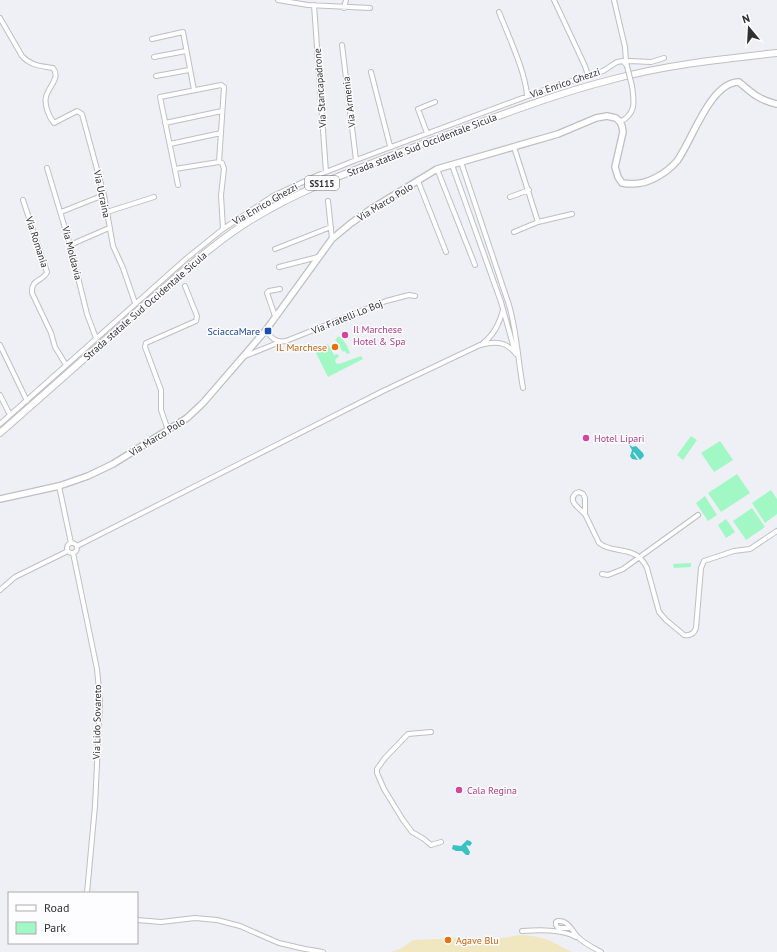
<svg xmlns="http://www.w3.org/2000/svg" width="777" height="952" font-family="'PT Sans',sans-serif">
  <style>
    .green { fill: #a1f8c5 }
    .sand { fill: #f0e7c1 }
    .water { fill: #3ac2c2 }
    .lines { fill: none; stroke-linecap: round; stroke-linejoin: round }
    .street-casing { stroke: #bebec4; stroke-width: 6 }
    .secondary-casing { stroke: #bebec4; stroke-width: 8 }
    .primary-casing { stroke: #bebec4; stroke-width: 8 }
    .street { stroke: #fff; stroke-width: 4 }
    .secondary { stroke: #fff; stroke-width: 5.5 }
    .primary { stroke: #fff; stroke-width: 6 }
    .street-bridge-casing { stroke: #bebec4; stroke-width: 6; stroke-linecap: butt }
    .street-bridge { stroke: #fff; stroke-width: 4 }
    .transit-dot { fill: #1a4fb4; stroke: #fdfdff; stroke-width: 1.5 }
    .hotel-dot { fill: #d1479c; stroke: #fdfdff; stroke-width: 1.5 }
    .food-dot { fill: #e8710a; stroke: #fdfdff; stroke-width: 1.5 }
    .labels { text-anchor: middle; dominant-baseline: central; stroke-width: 3; stroke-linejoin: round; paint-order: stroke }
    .shield { fill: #fdfdff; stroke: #6e6e70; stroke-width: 1 }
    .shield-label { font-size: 9px; font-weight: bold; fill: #303033 }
    .street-label { font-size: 10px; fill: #303033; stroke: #fdfdff }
    .hotel-label { font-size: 10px; fill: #b23c85; stroke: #fdfdff; text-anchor: start }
    .transit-label { font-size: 10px; fill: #164399; stroke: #fdfdff; text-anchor: end }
    .food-label { font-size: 10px; fill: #c56008; stroke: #fdfdff; text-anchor: end }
  </style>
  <rect width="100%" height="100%" fill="#efeff6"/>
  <!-- green -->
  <path class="green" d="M339,336L346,344L350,353L347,354L345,351L343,352L339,346L340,345L335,340Z
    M328,344L334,355L337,354L339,356L335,360L336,363L339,364L361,356L363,359L328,377L315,351Z
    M691,436L697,440L683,460L677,455Z
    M720,441L733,460L714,472L701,453Z
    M737,474L750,493L721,512L708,493Z
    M771,490L777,499V514L765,523L752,503Z
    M705,496L717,515L708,521L696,503Z
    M752,508L765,527L746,540L733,521Z
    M726,519L735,532L726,538L718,525Z
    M691,563V567L674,568L673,564Z"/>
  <!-- sand -->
  <path class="sand" d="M520,935C544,936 551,941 572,952H391L400,949L413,940L456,938L490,940Z"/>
  <!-- water -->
  <path class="water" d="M630,444L632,447L636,446L643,453L644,456L640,460L634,452L633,453L638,460L632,459L630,456L632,450L629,445Z
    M467,840L470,841L472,843L470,846L466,845L470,852L469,855H466L462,851H456L452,849L453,845L461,846Z"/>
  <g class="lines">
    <!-- street casing -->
    <g class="street-casing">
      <path id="street" d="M278,0L308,5L370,8
        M554,0L585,66L588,76
        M614,0L625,47L626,62L630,61L651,62L664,58
        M314,5L326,172
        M344,8L346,0
        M499,12C508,35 526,73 527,96
        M0,18L22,56C31,66 41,66 53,68C61,78 48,87 46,97C44,105 49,117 54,123L77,111L82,114L104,195L113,246L123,268L135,303
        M152,39L183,32L194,90
        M342,45L356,160
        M154,57L186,51
        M371,72L390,146
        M156,76L189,70
        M620,122C637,113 634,101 632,86
        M165,123L222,111
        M427,133L418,109L435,102
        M170,144L221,133
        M514,147L538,222L572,214
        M461,162L509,305C517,332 518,361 523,388
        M452,165L501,302L515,352
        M47,168L70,245L87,314L96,338
        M175,169L219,162L222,163L224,169L221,195L223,229
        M437,169L475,265
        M418,181L446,252
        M178,185L160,97L221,85L224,87L219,162
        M510,197L529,190
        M23,200L47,272C43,282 31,278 32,293L51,333L55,347L66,365
        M328,201L332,239
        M61,212L104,195
        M107,212L154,197
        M514,232L538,222
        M70,245L109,228
        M275,249L331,227
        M279,267L318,257
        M275,316L267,293L269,291L280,289
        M266,330C271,338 276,343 286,341L386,301L409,295L415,296
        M482,344C494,335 499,324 503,310
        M0,345L27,401
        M245,356L280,342
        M0,395L10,415
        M0,424L187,258L223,229L273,196L316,176L356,160L544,90L603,71L617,62L623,61L627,66
        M168,430L161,410V390L145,347L146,343L196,321L197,316L185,286
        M59,486L71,543
        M585,514C579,508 567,501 576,493L579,492L583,494L585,498V514L599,543C614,555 636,544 647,568L659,612L666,620L684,635C690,636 694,634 696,628L701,568L704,561L734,551L750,549L777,531
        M67 548a5 5 0 1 1 10 0a5 5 0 1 1-10 0Z
        M77,546L383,391L480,345C495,341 506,341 516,354
        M73,553L97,669L100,701L95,806L87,893
        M602,574L608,575L623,569L698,515
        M0,590L15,577L68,551
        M431,732L408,734L385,758L377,769V773L384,789L403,820L412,832L424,839L431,845L441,842
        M137,920L161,922L195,918L217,920L240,926L279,943L305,949L323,952
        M571,928H558L556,925V922L558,921C569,920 572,932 579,938C585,944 594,948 601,952
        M522,931C539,930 561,929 576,937"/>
    </g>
    <!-- secondary casing -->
    <g class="secondary-casing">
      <path id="secondary" d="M0,499L59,486L88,476L113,464L187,418L203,403L266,330L332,239L350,224L371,209L437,169L558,134L596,118L607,116L616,118L620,122L622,126L623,132L615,167L618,177L622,183C634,185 644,184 655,178C663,174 671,168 677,161C692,141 710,82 739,82C753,94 759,100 777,104"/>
    </g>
    <!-- primary casing -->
    <g class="primary-casing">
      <path id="primary" d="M0,433C44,394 89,355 133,315C169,284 204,251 243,225C297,190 357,169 417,146C481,123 544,97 610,80C665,65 721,59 777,53"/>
    </g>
    <!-- street -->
    <use href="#street" class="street"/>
    <!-- secondary -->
    <use href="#secondary" class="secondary"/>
    <!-- primary -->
    <use href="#primary" class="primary"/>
    <!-- street-bridge casing -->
    <g class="street-bridge-casing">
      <path id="street-bridge" d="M627,66L632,86"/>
    </g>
    <!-- street-bridge -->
    <use href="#street-bridge" class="street-bridge"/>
  </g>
  <!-- markers -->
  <rect class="transit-dot" x="264" y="327" width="8" height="8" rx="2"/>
  <g class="hotel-dot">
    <circle cx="345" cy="335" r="4"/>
    <circle cx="586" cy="438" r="4"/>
    <circle cx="459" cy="790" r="4"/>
  </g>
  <g class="food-dot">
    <circle cx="335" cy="347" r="4"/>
    <circle cx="448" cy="940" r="4"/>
  </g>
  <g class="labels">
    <!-- shield labels -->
    <rect class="shield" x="305" y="176" width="34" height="14" rx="3"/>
    <g class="shield-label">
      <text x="322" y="183">SS115</text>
    </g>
    <!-- street labels -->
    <g class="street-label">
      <text transform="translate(565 83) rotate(-19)">Via Enrico Ghezzi</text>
      <text transform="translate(320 88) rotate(-94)">Via Stancapadrone</text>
      <text transform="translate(349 102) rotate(-97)">Via Armenia</text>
      <text transform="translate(422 145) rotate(-21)">Strada statale Sud Occidentale Sicula</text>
      <text transform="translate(102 194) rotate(78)">Via Ucraina</text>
      <text transform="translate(385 202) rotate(-32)">Via Marco Polo</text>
      <text transform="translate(265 204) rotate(-30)">Via Enrico Ghezzi</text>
      <text transform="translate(37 242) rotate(72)">Via Romania</text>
      <text transform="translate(72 253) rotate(76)">Via Moldavia</text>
      <text transform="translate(145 306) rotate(-41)">Strada statale Sud Occidentale Sicula</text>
      <text transform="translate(347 317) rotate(-22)">Via Fratelli Lo Boj</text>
      <text transform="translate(157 437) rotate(-32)">Via Marco Polo</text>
      <text transform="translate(97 722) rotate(-89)">Via Lido Sovareto</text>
    </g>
    <!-- hotel labels -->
    <g class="hotel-label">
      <text x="353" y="329">Il Marchese<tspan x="353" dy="12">Hotel &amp; Spa</tspan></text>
      <text x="594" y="438">Hotel Lipari</text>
      <text x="467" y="790">Cala Regina</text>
    </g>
    <!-- transit labels -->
    <g class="transit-label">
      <text x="260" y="331">SciaccaMare</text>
    </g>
    <!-- food labels -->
    <g class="food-label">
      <text x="327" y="347">IL Marchese</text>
      <text x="456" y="940" text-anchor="start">Agave Blu</text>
    </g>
  </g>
  <!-- legend -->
  <rect x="8" y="892" width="130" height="52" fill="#fdfdff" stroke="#ababad"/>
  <rect x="16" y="905" width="20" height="6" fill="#ffffff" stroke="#ababad"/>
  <text x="44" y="912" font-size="12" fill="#303033">Road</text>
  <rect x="16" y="922" width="20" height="12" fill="#a1f8c5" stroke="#ababad"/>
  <text x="44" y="932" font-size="12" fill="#303033">Park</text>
  <!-- north arrow -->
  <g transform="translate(749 28) rotate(342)" stroke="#fdfdff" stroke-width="3" paint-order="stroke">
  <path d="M0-3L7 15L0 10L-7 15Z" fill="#303033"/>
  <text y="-6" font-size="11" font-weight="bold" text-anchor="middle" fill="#303033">N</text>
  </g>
</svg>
